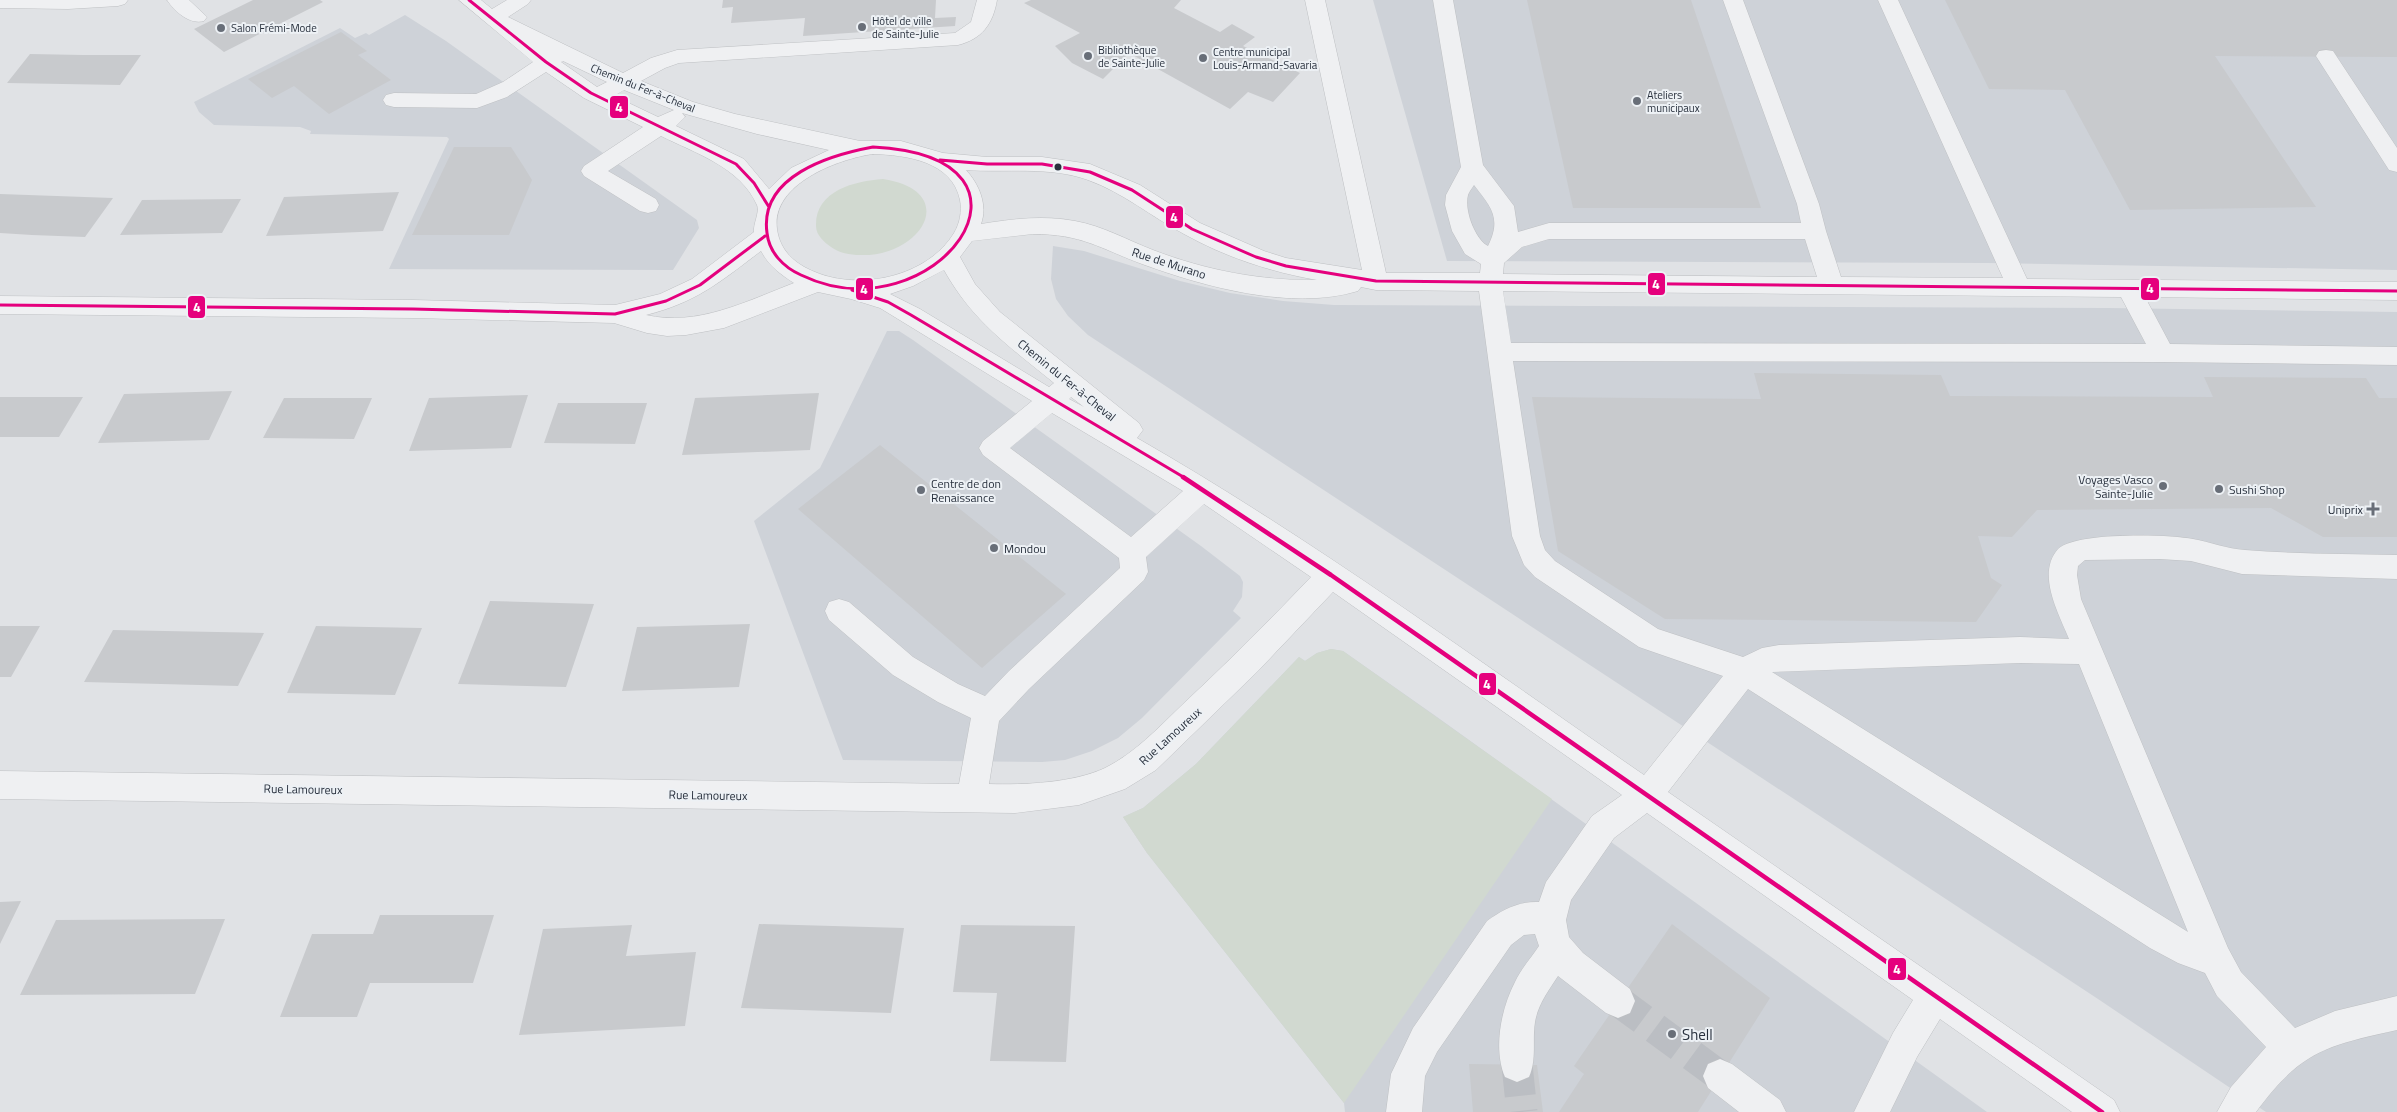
<svg xmlns="http://www.w3.org/2000/svg" width="2397" height="1112" font-family="'Titillium Web',sans-serif">
  <style>
    .built { fill: #ced2d8 }
    .green { fill: #d1d9d0 }
    .building { fill: #c8cacd }
    .lines { fill: none; stroke-linecap: round; stroke-linejoin: round }
    .minor-tunnel { stroke: #bbbec3; stroke-width: 31; stroke-dasharray: 31 15; stroke-linecap: butt }
    .minor-casing { stroke: #bec0c3; stroke-width: 1 }
    .minor { fill: #eff0f2; fill-rule: evenodd }
    .bus-1-far1-casing { stroke: #edf1f5; stroke-width: 6 }
    .bus-1-casing { stroke: #edf1f5; stroke-width: 8 }
    .bus-1-far1 { stroke: #e5007d; stroke-width: 3 }
    .bus-1 { stroke: #e5007d; stroke-width: 4.5 }
    .poi-dot { fill: #686e78; stroke: #edf1f5; stroke-width: 2 }
    .bus-dot { fill: #28303d; stroke: #edf1f5; stroke-width: 2 }
    .labels { text-anchor: middle; dominant-baseline: central; stroke-width: 4; stroke-linejoin: round; paint-order: stroke }
    .far-poi-label { font-size: 11px; fill: #28303d; stroke: #edf1f5; text-anchor: start }
    .far-street-label { font-size: 11px; fill: #28303d; stroke: #edf1f5 }
    .street-label { font-size: 12px; fill: #28303d; stroke: #edf1f5 }
    .poi-label { font-size: 12px; fill: #28303d; stroke: #edf1f5; text-anchor: start }
    .near-poi-label { font-size: 15px; fill: #28303d; stroke: #edf1f5; text-anchor: start }
    .line-badge { stroke: #edf1f5; stroke-width: 2 }
    .badge-label { font-size: 14px; text-anchor: middle; font-weight: bold; fill: #fff }
  </style>
  <rect width="100%" height="100%" fill="#e0e2e5"/>
  <!-- built -->
  <path class="built" d="M1373,0H2397V270L1987,263L1447,261Z
    M405,15L446,41L697,220L699,228L673,270L389,269L449,139L447,137L310,134L311,131L300,127L214,125L199,112L194,102L340,28L355,38L366,33L369,35Z
    M1053,246L1084,251L1180,281L1230,293L1283,301L1334,305L2108,308L2397,312V1112H2266L2098,999L1088,335L1068,316L1056,299L1051,279Z
    M887,331H899L913,340L1201,546L1240,576L1243,582L1242,597L1233,611L1241,618L1142,718L1118,738L1092,751L1065,760L1042,762L843,760L754,521L820,468Z
    M1331,649L1343,651L1437,717L1987,1112H1345L1344,1103L1147,853L1123,817L1143,808L1196,764L1299,657L1305,661L1317,653Z"/>
  <!-- green -->
  <path class="green" d="M883,179C961,191 922,257 860,255C850,255 839,253 831,247C824,242 816,235 816,226C815,191 854,181 883,179Z
    M1331,649L1343,651L1552,799L1344,1103L1147,853L1123,817L1143,808L1196,764L1299,657L1305,661L1317,653Z"/>
  <!-- building -->
  <path class="building" d="M253,0H320L323,2L224,52L194,29Z
    M723,0H936L935,18L956,17L955,26L803,36L805,18L731,23L733,7L722,8Z
    M1031,0H1181L1174,8L1220,32L1232,24L1255,37L1243,46L1300,73L1273,102L1248,92L1230,109L1129,53L1103,79L1072,63L1055,46L1080,33L1024,3Z
    M1527,0H1691L1761,208H1573Z
    M1945,0H2397V57L2215,56L2316,207L2130,210L2065,90L1989,89Z
    M341,32L367,51L358,55L391,80L329,114L294,86L272,98L248,79Z
    M30,54L83,55H141L120,85L7,83Z
    M454,147H511L524,167L532,180L509,235H412Z
    M399,192L383,231L266,236L284,197Z
    M0,194L113,198L85,237L32,235L0,233Z
    M241,199L222,233L120,235L142,200Z
    M1754,373L1941,375L1950,396L2213,397L2204,377L2366,378L2379,398H2397V537H2323L2271,508L2037,510L2012,537L1978,536L1991,578L2002,585L1976,622L1665,619L1558,551L1532,397L1761,399Z
    M232,391L209,440L98,443L124,394Z
    M819,393L810,450L682,455L695,398Z
    M528,395L511,448L409,451L429,398Z
    M0,397H83L59,437H0Z
    M284,398H372L354,439L263,438Z
    M558,403H647L635,444L544,443Z
    M880,445L1066,594L982,668L798,509Z
    M490,601L594,604L566,687L458,684Z
    M750,624L739,687L622,691L637,627Z
    M0,626H40L11,677H0Z
    M316,626L422,628L395,695L287,693Z
    M113,630L264,633L238,686L84,682Z
    M21,901L0,944V902Z
    M380,915H494L473,983H370L357,1017H280L312,934H373Z
    M225,919L195,994L20,995L56,920Z
    M759,924L904,928L891,1013L741,1008Z
    M1672,924L1770,998L1698,1112H1559L1584,1074L1574,1066Z
    M632,925L626,956L696,952L685,1026L519,1035L543,929Z
    M961,925L1075,926L1066,1062L990,1061L997,993L953,992Z
    M1469,1064L1537,1065L1543,1112H1473Z"/>
  <g class="lines">
    <!-- minor-tunnel -->
    <path class="minor-tunnel" d="M1618,1001L1720,1076
      M1517,1065L1522,1112"/>
    <!-- minor casing -->
    <g class="minor-casing">
      <path id="minor" d="M0,0H128L125,4L118,6L68,9L0,8Z
        M167,0H189L207,17L204,21C190,25 175,12 167,0Z
        M459,0H481L492,9L507,0H531L528,4L508,17L623,73L651,58L677,50L955,33L971,22L977,0H997C993,24 982,39 958,45L679,63L665,68L641,81L693,102L735,114L860,141H901L943,153L987,157H1042L1090,164L1140,185L1200,223L1264,251L1286,258L1362,270L1305,0H1325L1386,273H1480L1481,264L1465,254L1452,231L1445,205L1446,195L1461,167L1433,0H1453L1483,165L1514,206L1518,232L1549,223H1801L1797,204L1723,0H1743L1819,204L1826,231L1841,277L2003,278L1878,0H1898L2027,279L2397,282V300L2145,297L2170,344L2397,347V365L2163,362L1513,361L1540,536L1545,550L1555,561L1658,629L1743,657L1762,648L1779,645L2020,637L2069,639C2059,614 2036,574 2058,549C2075,532 2168,534 2193,539C2210,542 2227,549 2245,550C2295,554 2346,554 2397,555V579L2242,574L2191,561L2160,559L2085,560L2078,566L2077,575L2081,599L2228,948L2241,972L2295,1028L2335,1011L2397,996V1030C2325,1046 2301,1051 2256,1112H2217L2231,1087L2266,1047L2217,996L2205,973L2178,963L2150,948L1748,689L1668,792L2114,1100L2120,1112H2072L1940,1019L1917,1057L1890,1112H1854L1893,1033L1913,1000L1647,813L1614,838L1571,900L1566,920L1569,937L1583,953L1630,989L1635,1001L1630,1013L1618,1018L1606,1013L1558,976C1549,990 1538,1004 1535,1022C1532,1041 1537,1059 1529,1077L1517,1082L1505,1077C1493,1049 1501,1009 1515,982C1521,969 1531,958 1539,946L1535,934L1524,935L1511,945L1437,1052L1425,1076L1422,1112H1386L1391,1074L1413,1028L1487,921C1502,910 1519,901 1539,902L1546,882L1592,816L1622,795L1333,592L1258,671L1156,770L1125,789L1079,805L1015,813L0,799V771L959,784L971,718L938,702L893,675L829,620L825,611L829,602L839,599L849,602L913,657L958,684L985,696L1009,671L1120,568L1119,558L983,455L979,448L983,441L1032,401L880,308L851,299L818,292L724,328L686,335L667,336L647,333L614,323L413,318L0,314V296L413,300L615,305L660,294L692,279L754,232C753,224 760,212 757,205C740,167 695,153 661,136L608,171L656,199L659,205L656,211L648,213L640,211L584,176L581,171L584,166L643,127L584,98L546,72L507,97L477,108L394,107L386,105L383,100L386,95L394,93L476,94L503,82L533,62ZM563,61L607,82L597,87L561,62ZM624,90L674,110L658,117L614,96ZM682,113L757,134L829,150L791,168L769,189L744,159L676,126L685,117ZM873,154C906,155 952,161 960,200C962,211 960,223 954,233C927,277 860,291 815,272C795,264 780,251 777,229C771,184 838,159 873,154ZM966,170C1005,173 1050,166 1088,180C1124,193 1150,216 1184,234C1225,257 1271,272 1317,280C1261,281 1205,270 1153,250C1127,240 1103,226 1075,221C1044,215 1012,219 981,224C988,205 979,184 966,170ZM1474,185C1491,207 1502,218 1488,246C1475,239 1464,210 1468,195C1469,192 1472,188 1474,185ZM1033,234C1082,234 1099,248 1142,264C1205,287 1292,311 1358,291L1361,287L1376,290L1479,291L1512,536L1524,565L1535,577L1639,647L1723,676L1644,775C1477,660 1313,539 1137,438L1143,430L1139,423L1000,312L975,284L960,257L972,241ZM1549,239H1805L1817,277L1503,274L1504,263L1522,247ZM761,251C769,266 780,274 794,283C747,301 697,327 646,315C697,302 720,282 761,251ZM944,270C973,322 1009,346 1054,383L1049,387L920,309L890,294L913,286ZM1503,291L2121,297L2146,344L1511,343ZM1071,397L1084,407L1069,399ZM1052,413L1183,491L1131,537L1010,448ZM1204,504L1311,577C1269,621 1226,664 1182,705C1158,728 1135,753 1105,768C1073,783 1024,785 989,784L999,721L1029,689L1144,580L1148,572L1146,557ZM2020,663L2079,664L2188,932L1772,672Z
        M2326,50L2333,51L2397,148V172L2389,170L2316,56L2319,51Z
        M1720,1059L1732,1064L1780,1100L1786,1112H1739L1708,1088L1703,1076L1708,1064Z"/>
    </g>
    <!-- minor -->
    <use href="#minor" class="minor"/>
    <!-- bus-1-far1 casing -->
    <g class="bus-1-far1-casing">
      <path id="bus-1-far1" d="M469,0L546,62L591,93L736,164L754,183L769,207
        M873,147C1068,157 934,339 801,275C783,267 769,252 767,233C759,176 830,155 873,147Z
        M940,160L987,164H1042L1090,172L1132,190L1192,229L1256,257L1286,266L1376,281L2397,291
        M852,290L888,302L911,315L1185,478
        M0,305L413,309L615,314L666,301L700,285L765,236"/>
    </g>
    <!-- bus-1 casing -->
    <g class="bus-1-casing">
      <path id="bus-1" d="M1183,477L1331,575L2102,1112"/>
    </g>
    <!-- bus-1-far1 -->
    <use href="#bus-1-far1" class="bus-1-far1"/>
    <!-- bus-1 -->
    <use href="#bus-1" class="bus-1"/>
  </g>
  <!-- markers -->
  <g class="poi-dot">
    <circle cx="862" cy="27" r="5"/>
    <circle cx="221" cy="28" r="5"/>
    <circle cx="1088" cy="56" r="5"/>
    <circle cx="1203" cy="58" r="5"/>
    <circle cx="1637" cy="101" r="5"/>
    <circle cx="2163" cy="486" r="5"/>
    <circle cx="2219" cy="489" r="5"/>
    <circle cx="921" cy="490" r="5"/>
    <path d="M2370.5 501.5h5v5h5v5h-5v5h-5v-5h-5v-5h5z"/>
    <circle cx="994" cy="548" r="5"/>
    <circle cx="1672" cy="1034" r="5"/>
  </g>
  <circle class="bus-dot" cx="1058" cy="167" r="4.5"/>
  <g class="labels">
    <!-- far-poi labels -->
    <g class="far-poi-label">
      <text x="872" y="21">Hôtel de ville<tspan x="872" dy="13">de Sainte-Julie</tspan></text>
      <text x="231" y="28">Salon Frémi-Mode</text>
      <text x="1098" y="50">Bibliothèque<tspan x="1098" dy="13">de Sainte-Julie</tspan></text>
      <text x="1213" y="52">Centre municipal<tspan x="1213" dy="13">Louis-Armand-Savaria</tspan></text>
      <text x="1647" y="95">Ateliers<tspan x="1647" dy="13">municipaux</tspan></text>
    </g>
    <!-- far-street labels -->
    <g class="far-street-label">
      <text transform="translate(643 88) rotate(22)">Chemin du Fer-à-Cheval</text>
    </g>
    <!-- street labels -->
    <g class="street-label">
      <text transform="translate(1169 263) rotate(18)">Rue de Murano</text>
      <text transform="translate(1067 380) rotate(39)">Chemin du Fer-à-Cheval</text>
      <text transform="translate(1170 736) rotate(-42)">Rue Lamoureux</text>
      <text transform="translate(303 789) rotate(1)">Rue Lamoureux</text>
      <text transform="translate(708 795) rotate(1)">Rue Lamoureux</text>
    </g>
    <!-- poi labels -->
    <g class="poi-label">
      <text x="2153" y="479" text-anchor="end">Voyages Vasco<tspan x="2153" dy="14">Sainte-Julie</tspan></text>
      <text x="931" y="483">Centre de don<tspan x="931" dy="14">Renaissance</tspan></text>
      <text x="2229" y="489">Sushi Shop</text>
      <text x="2363" y="509" text-anchor="end">Uniprix</text>
      <text x="1004" y="548">Mondou</text>
    </g>
    <!-- near-poi labels -->
    <g class="near-poi-label">
      <text x="1682" y="1034">Shell</text>
    </g>
  </g>
  <g class="line-badge">
    <rect x="609" y="95" width="20" height="24" rx="5" fill="#e5007d"/>
    <rect x="1165" y="205" width="19" height="24" rx="5" fill="#e5007d"/>
    <rect x="1647" y="272" width="19" height="24" rx="5" fill="#e5007d"/>
    <rect x="2140" y="277" width="20" height="24" rx="5" fill="#e5007d"/>
    <rect x="855" y="277" width="19" height="24" rx="5" fill="#e5007d"/>
    <rect x="187" y="295" width="19" height="24" rx="5" fill="#e5007d"/>
    <rect x="1478" y="672" width="19" height="24" rx="5" fill="#e5007d"/>
    <rect x="1887" y="957" width="20" height="24" rx="5" fill="#e5007d"/>
  </g>
  <g class="badge-label">
    <text x="619" y="112">4</text>
    <text x="1174" y="222">4</text>
    <text x="1656" y="289">4</text>
    <text x="2150" y="293">4</text>
    <text x="864" y="294">4</text>
    <text x="197" y="312">4</text>
    <text x="1487" y="689">4</text>
    <text x="1897" y="974">4</text>
  </g>
</svg>
